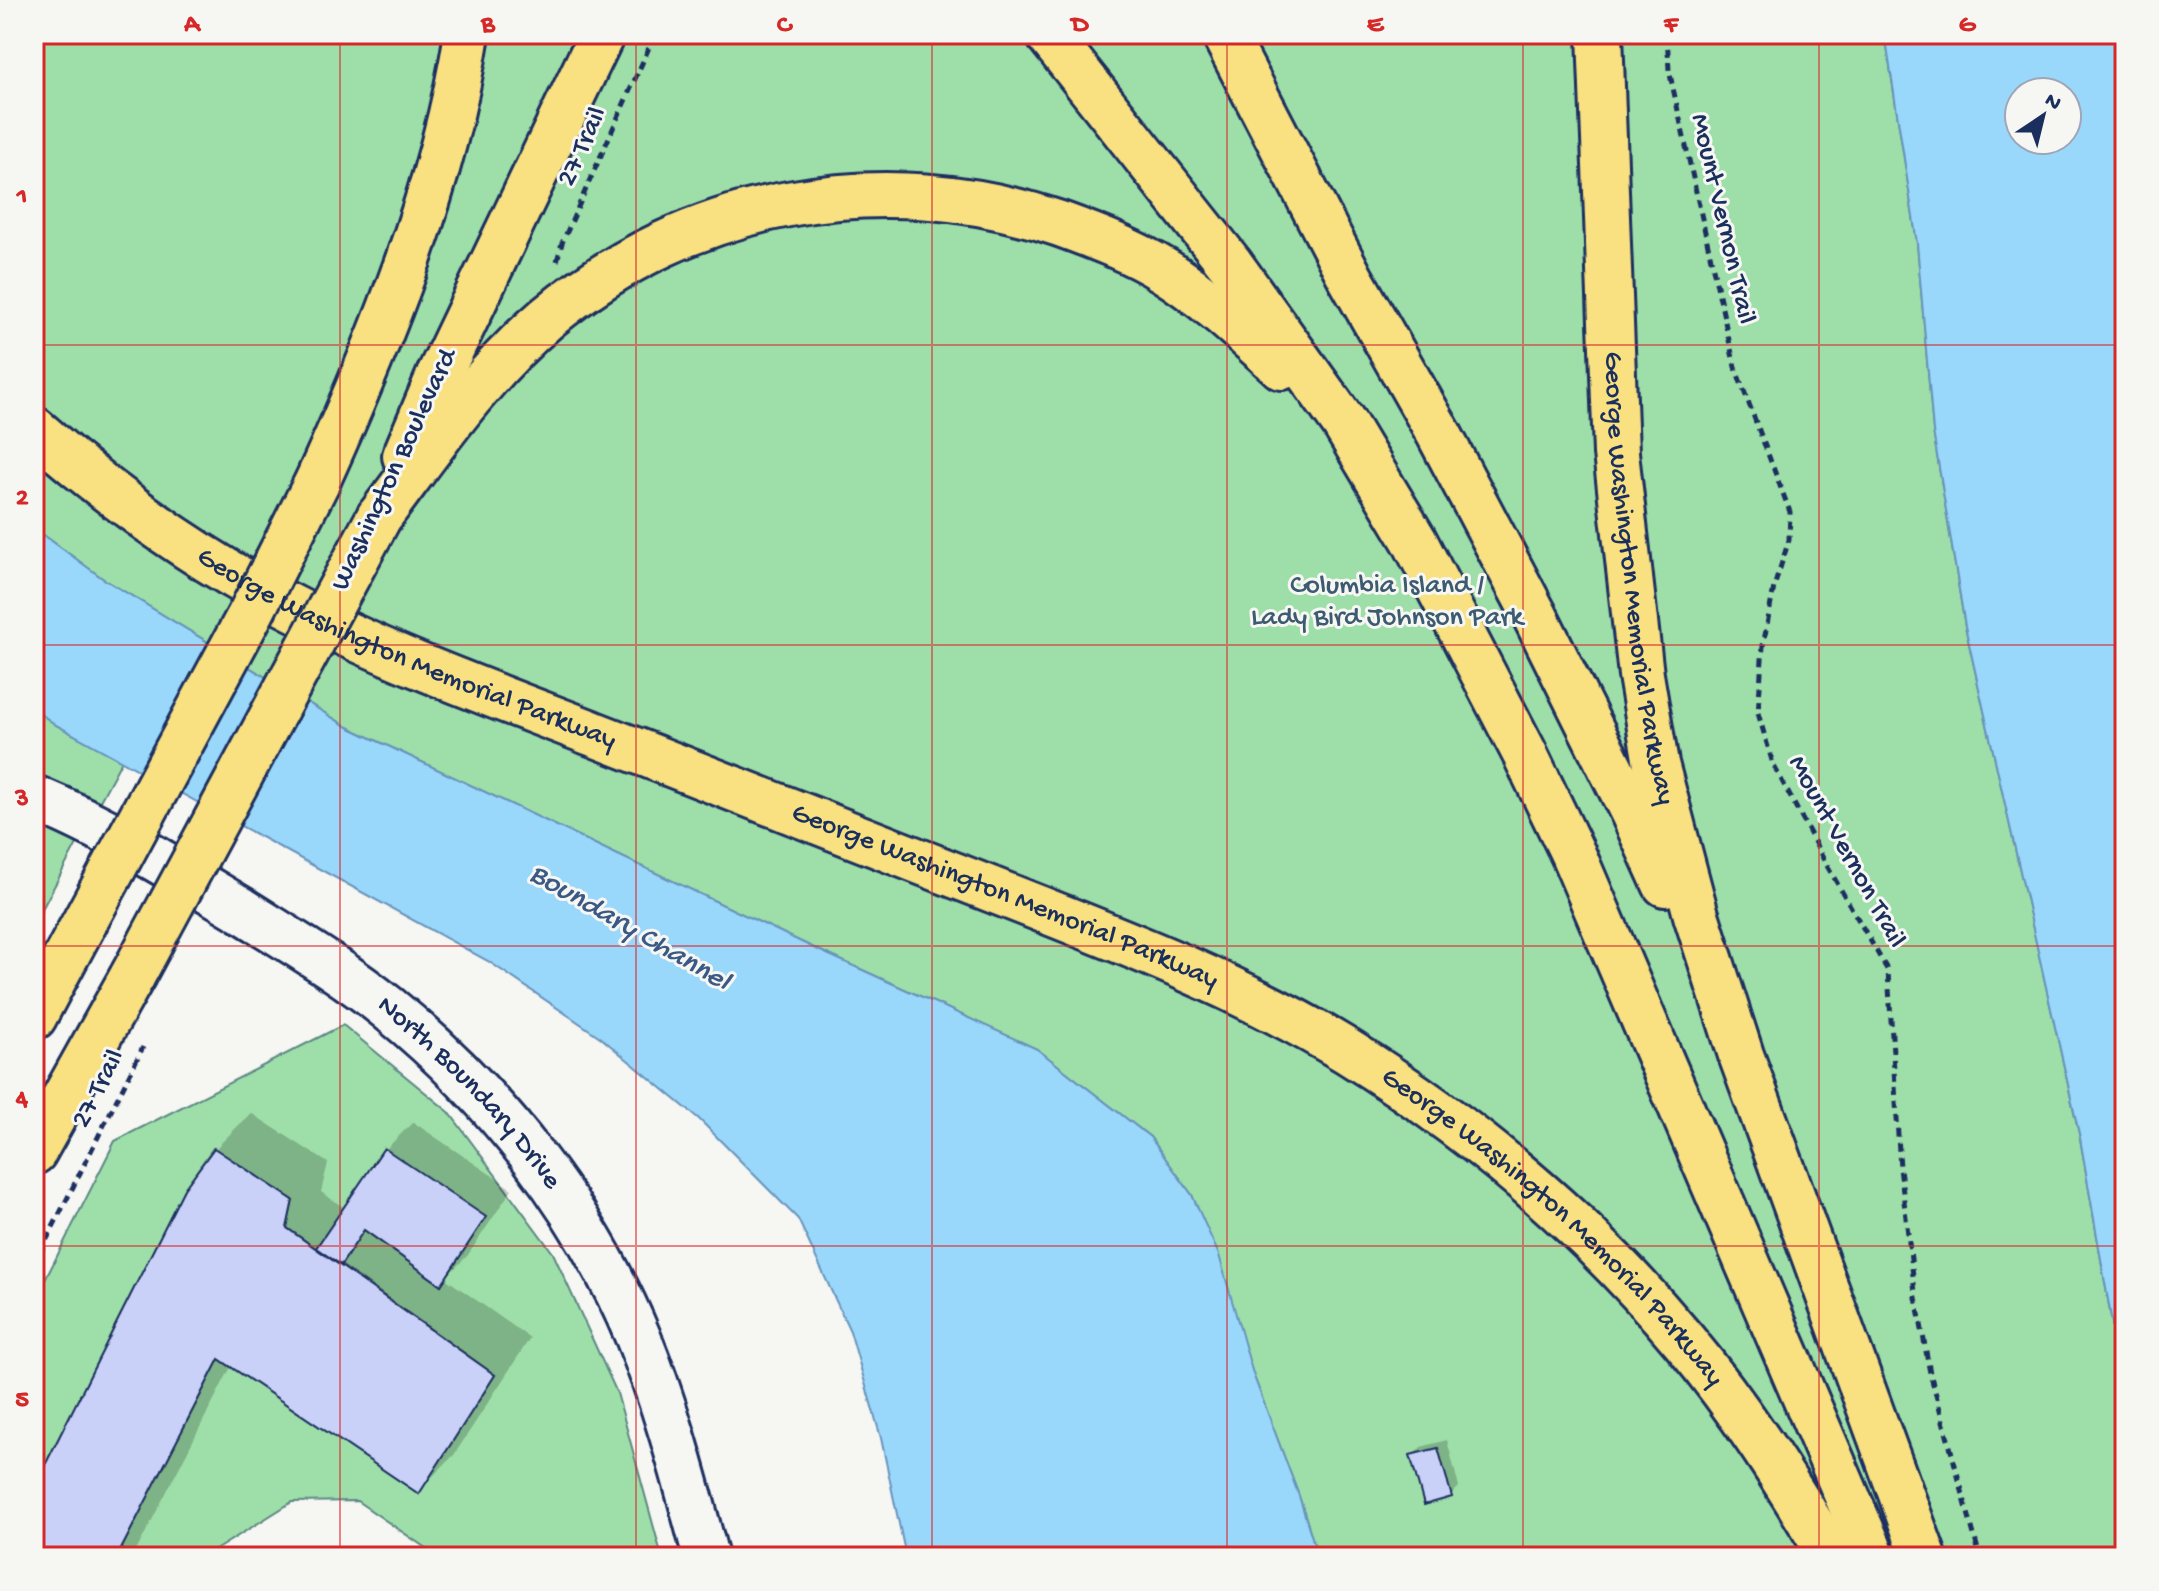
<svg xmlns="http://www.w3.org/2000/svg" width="2159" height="1591" font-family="'Gochi Hand',sans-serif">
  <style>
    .green { fill: #9edfa9; stroke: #5c8784; stroke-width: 2 }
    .water { fill: #9ad8fb; stroke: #6794bc; stroke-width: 2; fill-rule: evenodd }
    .shadow { fill: #0003 }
    .building { fill: #cad1f9; stroke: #1b2f5e; stroke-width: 2 }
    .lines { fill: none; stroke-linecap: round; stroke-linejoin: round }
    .tertiary-casing { stroke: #1b2f5e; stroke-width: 50 }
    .motorway-casing { stroke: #1b2f5e; stroke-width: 50 }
    .path { stroke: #1b2f5e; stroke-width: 5; stroke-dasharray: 8 6; stroke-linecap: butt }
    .tertiary { stroke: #f6f6f2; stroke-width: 44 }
    .motorway { stroke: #f9e181; stroke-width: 44 }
    .motorway-bridge-casing { stroke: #1b2f5e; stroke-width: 50; stroke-linecap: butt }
    .motorway-bridge { stroke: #f9e181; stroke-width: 44 }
    .grid { fill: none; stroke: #d62828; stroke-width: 2; stroke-opacity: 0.55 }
    .labels { text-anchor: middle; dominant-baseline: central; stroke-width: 6; stroke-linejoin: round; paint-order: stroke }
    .street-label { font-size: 28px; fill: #1b2f5e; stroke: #f6f6f2 }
    .park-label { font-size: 28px; fill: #3c5b71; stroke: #f6f6f2 }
    .water-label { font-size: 30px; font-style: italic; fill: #3b5985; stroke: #f6f6f2 }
    .neatline { fill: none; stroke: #d62828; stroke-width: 3 }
    .grid-label { font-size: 26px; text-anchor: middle; font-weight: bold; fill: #d62828 }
  </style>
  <rect width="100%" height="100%" fill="#f6f6f2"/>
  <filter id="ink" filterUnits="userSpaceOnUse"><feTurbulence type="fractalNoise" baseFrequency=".0125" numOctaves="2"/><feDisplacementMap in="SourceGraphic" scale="16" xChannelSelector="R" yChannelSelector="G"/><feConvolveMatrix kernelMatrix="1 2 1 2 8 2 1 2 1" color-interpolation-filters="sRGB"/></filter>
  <g filter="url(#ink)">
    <!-- green -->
    <path class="green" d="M34,34H1885L1917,243L1933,431L1965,626L2080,1138L2125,1398V1557H1318L1299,1496L1253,1374L1192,1195L1150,1137L1037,1049L816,949L348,727L102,578L34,528Z
      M34,709L56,725L122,760L34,924Z
      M343,1025L449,1112L553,1253L617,1393L662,1557H439L357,1501L292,1502L204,1557H117L219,1359L419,1493L495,1375L341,1265L364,1230L441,1285L485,1218L384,1149L316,1248L287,1228L293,1200L213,1148L184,1189L34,1487V1302L115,1141Z"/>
    <!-- water -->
    <path class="water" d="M1885,34H2125V1398L2080,1138L1965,626L1933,431L1917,243ZM2019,92H2067V140H2019Z
      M34,528L102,578L348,727L816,949L1037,1049L1150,1137L1192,1195L1219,1255L1253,1374L1299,1496L1318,1557H906L881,1438L850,1331L798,1219L699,1119L600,1037L488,961L56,725L34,709Z"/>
    <!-- shadow -->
    <path class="shadow" d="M251,1113L328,1163L321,1192L346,1209L385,1150L413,1122L512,1189L468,1255L445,1278L530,1338L454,1455L418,1491L232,1365L133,1557H34V1492L215,1149Z
      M1447,1440L1459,1487L1451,1495L1412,1456L1421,1447Z"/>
    <!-- building -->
    <path class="building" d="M214,1148L293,1200L287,1228L495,1375L419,1494L219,1359L117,1557H34V1487L184,1189Z
      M384,1148L486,1217L441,1285L364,1230L341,1265L316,1248Z
      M1438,1448L1452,1497L1424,1505L1410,1455Z"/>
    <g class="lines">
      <!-- tertiary casing -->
      <g class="tertiary-casing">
        <g id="tertiary">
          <path id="s1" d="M34,798C106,827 175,870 242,910C291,941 342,971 388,1008C495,1095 585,1209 638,1337C667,1408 686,1483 706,1557"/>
        </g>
      </g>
      <!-- motorway casing -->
      <g class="motorway-casing">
        <g id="motorway">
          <path d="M1048,34L1231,265L1344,423L1414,540L1525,754L1573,854L1873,1557"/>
          <path d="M1224,34L1351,279L1439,434L1535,616L1633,813L1665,884"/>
          <path id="s2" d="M1600,34L1616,453L1641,675L1656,764L1696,915L1741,1055L1924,1557"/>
          <path id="s3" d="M34,429C112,498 200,561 293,608C390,658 493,695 594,734C726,786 858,837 990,889C1112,937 1235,983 1347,1051C1473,1129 1589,1227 1684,1341C1740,1408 1787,1482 1831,1557"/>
          <path d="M405,456L440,373L602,34"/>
          <path d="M317,482C382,338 442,191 467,34"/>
          <path d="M379,517C431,448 481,374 547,318C690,198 884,164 1060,224C1096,237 1133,251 1165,271C1208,298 1245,334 1282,367"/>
          <path d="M34,1017L68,953"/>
          <path d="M34,1152L133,975"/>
        </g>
      </g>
      <!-- path -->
      <path class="path" d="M1667,34L1669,70L1735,367L1790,512L1789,540L1774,587L1763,646L1758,713L1773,764L1826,864L1888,971L1900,1168L1915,1292L1930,1373L1980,1557
        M557,261L562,243L655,34
        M34,1265L143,1047"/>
      <!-- tertiary -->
      <use href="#tertiary" class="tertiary"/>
      <!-- motorway -->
      <use href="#motorway" class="motorway"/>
      <!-- motorway-bridge casing -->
      <g class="motorway-bridge-casing">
        <path id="motorway-bridge" d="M68,953L252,611L317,482
          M133,975L379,517"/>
      </g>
      <!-- motorway-bridge -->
      <use href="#motorway-bridge" class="motorway-bridge"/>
    </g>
  </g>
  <!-- grid -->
  <path class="grid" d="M340,34V1557M636,34V1557M932,34V1557M1227,34V1557M1523,34V1557M1819,34V1557M34,345H2125M34,645H2125M34,946H2125M34,1246H2125"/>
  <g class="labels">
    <!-- street labels -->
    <g class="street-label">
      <text transform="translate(583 147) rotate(-66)">27 Trail</text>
      <text transform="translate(1722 219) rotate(77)">Mount Vernon Trail</text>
      <text transform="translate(395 470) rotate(-65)">Washington Boulevard</text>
      <text stroke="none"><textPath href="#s2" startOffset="546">George Washington Memorial Parkway</textPath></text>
      <text stroke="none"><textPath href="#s3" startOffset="436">George Washington Memorial Parkway</textPath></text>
      <text transform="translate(1846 852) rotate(61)">Mount Vernon Trail</text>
      <text stroke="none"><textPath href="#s3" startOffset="1084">George Washington Memorial Parkway</textPath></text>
      <text transform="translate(99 1089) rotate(-63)">27 Trail</text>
      <text stroke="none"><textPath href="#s1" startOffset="530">North Boundary Drive</textPath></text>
      <text stroke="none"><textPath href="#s3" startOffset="1732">George Washington Memorial Parkway</textPath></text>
    </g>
    <!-- park labels -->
    <g class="park-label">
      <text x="1387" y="586">Columbia Island /<tspan x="1387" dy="32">Lady Bird Johnson Park</tspan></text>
    </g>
    <!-- water labels -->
    <g class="water-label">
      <text transform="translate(629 929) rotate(30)">Boundary Channel</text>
    </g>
  </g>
  <!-- margin -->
  <rect width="2159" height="1591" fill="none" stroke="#f6f6f2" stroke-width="88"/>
  <!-- north arrow -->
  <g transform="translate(2043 116) rotate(35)"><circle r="38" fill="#f6f6f2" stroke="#9ea6b7" stroke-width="2"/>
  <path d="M0-6L14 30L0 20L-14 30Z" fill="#1b2f5e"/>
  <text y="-12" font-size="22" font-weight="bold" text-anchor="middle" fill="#1b2f5e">N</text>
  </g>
  <rect x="44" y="44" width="2071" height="1503" class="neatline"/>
  <g class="grid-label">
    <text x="192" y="31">A</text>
    <text x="488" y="31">B</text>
    <text x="784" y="31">C</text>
    <text x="1080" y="31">D</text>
    <text x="1375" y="31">E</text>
    <text x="1671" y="31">F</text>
    <text x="1967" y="31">G</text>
    <text x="22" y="203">1</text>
    <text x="22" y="504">2</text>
    <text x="22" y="805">3</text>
    <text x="22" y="1105">4</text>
    <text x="22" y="1406">5</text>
  </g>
</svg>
